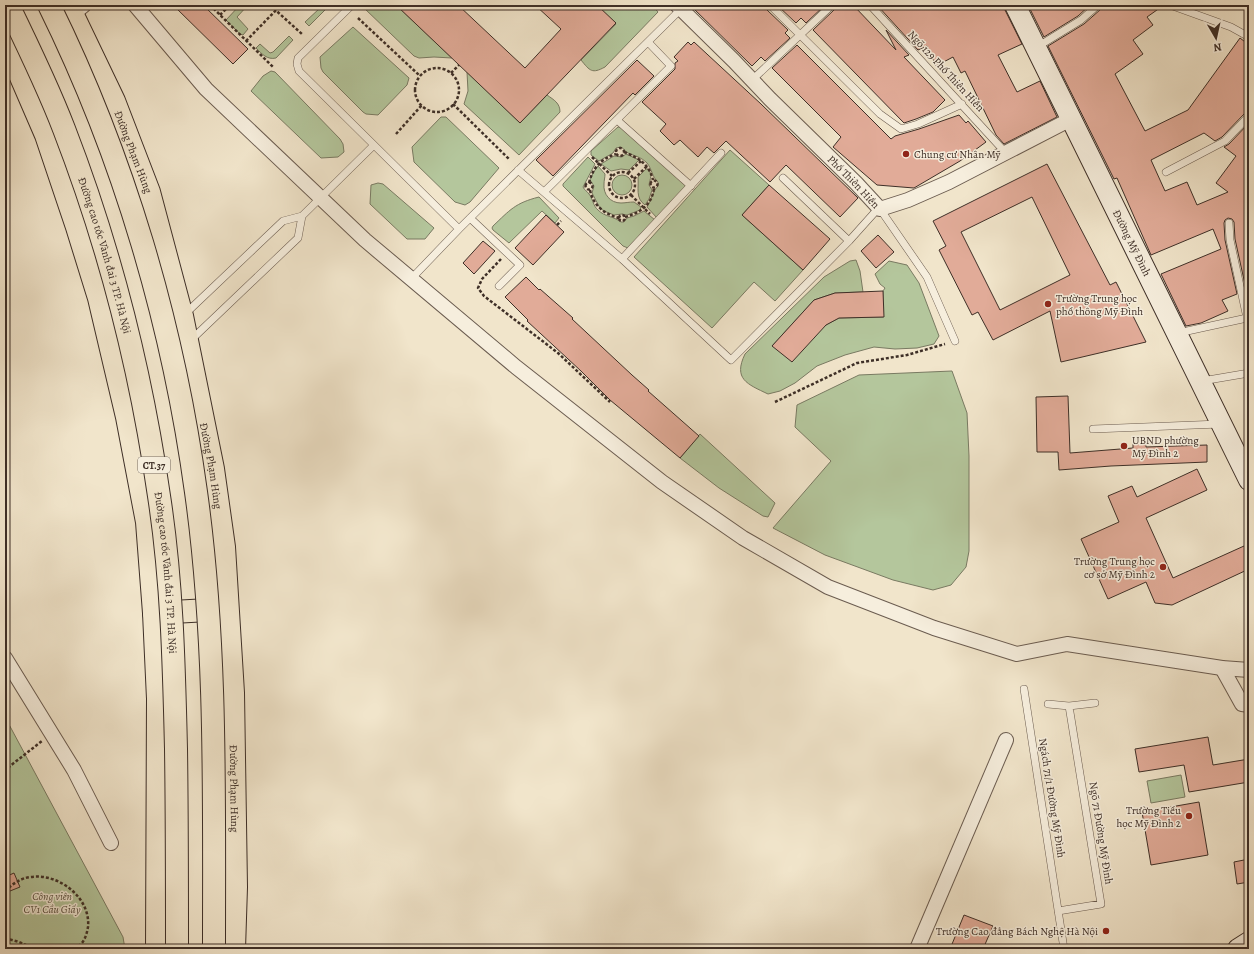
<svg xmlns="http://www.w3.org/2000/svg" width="1254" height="954" font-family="Alegreya,serif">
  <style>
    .green { fill: #b4c69c; stroke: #797a62 }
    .building { fill: #e1ab98; stroke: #3e2f27; fill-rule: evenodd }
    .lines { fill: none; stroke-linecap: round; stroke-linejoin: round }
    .lane-casing { stroke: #6b5c50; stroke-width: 8 }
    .street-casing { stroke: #6b5c50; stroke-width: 16 }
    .secondary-casing { stroke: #3e2f27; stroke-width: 22 }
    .primary-casing { stroke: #3e2f27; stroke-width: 24 }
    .path { stroke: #3e2f27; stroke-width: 2.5; stroke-dasharray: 3 2; stroke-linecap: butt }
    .lane { stroke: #f6eedd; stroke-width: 7 }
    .street { stroke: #f6eedd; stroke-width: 14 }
    .secondary { stroke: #f6eedd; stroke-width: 20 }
    .primary { stroke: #f1e5cb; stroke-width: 22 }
    .highway-bridge-casing { stroke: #3e2f27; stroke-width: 24; stroke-linecap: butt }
    .highway-bridge { stroke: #f1e5cb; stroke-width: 22 }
    .poi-dot { fill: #8f2418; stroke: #f6eedd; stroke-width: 1.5 }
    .labels { text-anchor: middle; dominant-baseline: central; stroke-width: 3; stroke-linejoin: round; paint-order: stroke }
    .shield { fill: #f6eedd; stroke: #75685e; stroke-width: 1 }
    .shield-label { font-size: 10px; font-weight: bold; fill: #3e2f27 }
    .street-label { font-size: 11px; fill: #3e2f27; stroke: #f6eedd }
    .poi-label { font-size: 11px; fill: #3e2f27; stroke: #f6eedd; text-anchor: start }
    .park-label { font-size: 11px; font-style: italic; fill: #564d3e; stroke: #f6eedd }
  </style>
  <rect width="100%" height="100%" fill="#f1e5cb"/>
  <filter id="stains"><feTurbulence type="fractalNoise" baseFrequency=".005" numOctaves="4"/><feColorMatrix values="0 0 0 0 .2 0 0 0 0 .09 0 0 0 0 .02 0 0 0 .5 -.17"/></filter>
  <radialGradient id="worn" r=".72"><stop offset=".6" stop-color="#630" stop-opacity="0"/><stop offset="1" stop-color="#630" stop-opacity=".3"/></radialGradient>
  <!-- green -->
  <path class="green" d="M240,5H248L237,17L248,29L243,35L240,34L226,20Z
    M320,5H330L309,26L305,22L320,8Z
    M367,5H396L452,58L434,57L419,58L414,56L364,8Z
    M597,5H652L658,12L605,67C592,74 590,71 581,60L616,24Z
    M353,27L409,78L407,85L378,115L366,114L363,112L323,72L321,68L320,57Z
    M289,36L293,40L276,58C267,60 262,54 256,48L260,44L270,53L273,52Z
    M271,71L275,72L340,139L343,144L344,152L338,157L321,158L251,91L263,76Z
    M467,72L520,123L547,95C554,100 560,103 560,112L519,155L464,104L468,91Z
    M441,117H446L499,168L470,202L465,205L455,202L414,162L412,147Z
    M618,127H620L687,185L657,218L647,207C651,200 653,191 658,186V182C652,177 652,169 647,163C641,157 635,156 628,153C625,151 624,149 621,147L616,148L613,153L599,161L591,155V151Z
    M730,150L769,185L742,215L803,270L775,301L754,282L712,328L634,257Z
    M626,154L639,160L629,170L621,169L611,171L601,164L614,156L622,157Z
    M588,157L595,164L583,187C585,191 587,191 589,194C593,199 593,206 598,210C605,217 613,216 621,222H624L627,218L634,216L644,211L655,220L628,248L623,246L563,186V184Z
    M598,166L605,174C605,178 604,180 604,184C603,194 610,203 621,203C625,203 629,202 634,202L641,207L640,210L627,215L622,214L614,215L604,211L600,208L592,193L594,186L590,180L593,173Z
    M646,169H648C653,175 650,178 649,185L652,190L649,199L645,205C635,198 639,188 638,177Z
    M612 185a10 10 0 1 1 20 0a10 10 0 1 1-20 0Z
    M378,183L383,184L434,228L425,239H407L370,204L371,185Z
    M539,197L559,218L555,223L542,211L509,243L493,230L492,228L493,226C510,210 515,203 539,197Z
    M856,260L860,271L863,292L835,293L814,300L772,346L826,325L839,318L883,317V291L885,288L880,284L875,274L889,261L907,265L919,283L939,336L934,344L917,348L895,349L874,347L845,355L817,366L795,383L780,391L768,394C747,384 733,379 745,354L824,277L850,261Z
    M952,371L967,413L969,456V551L966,567L951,585L933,590L893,580L825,555L773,528L831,461L795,427L797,405L859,375Z
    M700,434L775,503L768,517L763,516L719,488L680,458Z
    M5,717L123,937L125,949H5Z
    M1181,775L1185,797L1151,803L1147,781Z"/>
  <!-- building -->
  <path class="building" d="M173,5H203L248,49L233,64Z
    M396,5H458L525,68L561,29L535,5H597L616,23L520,123Z
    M690,5H765L766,9L788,30L785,33L790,38L765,61L761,57L752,66Z
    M777,5H825L806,23L801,18L796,23Z
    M837,5H853L896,50L886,30L909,55L904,57L945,100L933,112L916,119L904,123L813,30L835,9Z
    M877,5H1004L1005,10L1022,44L998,55L1017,92L1040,81L1057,117L1004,144L996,135L965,71L961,73L953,57L936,66L927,46L918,50Z
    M1028,5H1090L1078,16L1044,37Z
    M1103,5H1164L1147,17L1153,25L1133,40L1143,54L1115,74L1145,131L1188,110L1240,38L1249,45V111L1245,113L1222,137L1215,141L1204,133L1151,160L1165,191L1187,182L1197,205L1228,192L1216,183L1236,156L1224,147L1229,144L1249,123V288L1246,289L1235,239L1234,222L1232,219L1228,218L1225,220L1224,223L1225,240L1237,294L1222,300L1228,311L1201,323L1186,326L1161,274L1221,249L1213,229L1151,255L1117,178L1114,179L1048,46L1084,24L1101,9Z
    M688,42L691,45L694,42L761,104L858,198L840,217L786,165L770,182L726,141L714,153L707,147L698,157L680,140L674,145L660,131L666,124L642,102L675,69V63L678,61L674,57Z
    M797,45L891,139L895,136L919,129L959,115L966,123L968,121L986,142L960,161L914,188L877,185L833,147L841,137L772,68Z
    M637,60L654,76L635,95L633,93L553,176L536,160Z
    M1047,164L1110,285L1116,282L1146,342L1061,362L1050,311L993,340L978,312L972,315L939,250L946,246L933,221ZM1032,197L1070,275L1000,310L961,232Z
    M769,185L830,239L803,270L742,215Z
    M546,215L564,232L533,265L515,248Z
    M878,235L894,252L876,268L861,251Z
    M483,241L495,251L474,274L463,263Z
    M526,277L539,290L540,289L573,318L572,319L632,375L649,390L648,391L699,436L680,458L610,400L581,371L527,321L528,320L505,297Z
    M883,291L884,317L839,318L826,325L792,362L772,346L814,300L835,293Z
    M1068,396L1070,453L1133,448V444L1146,443V447L1207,445V462L1111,466L1059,470L1058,452H1037L1036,397Z
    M1197,469L1207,490L1146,518L1173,578L1244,546L1249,557V569L1172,605L1155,603L1146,582L1108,599L1081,539L1119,522L1108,496L1132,486L1137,497Z
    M1208,737L1213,765L1249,759V782L1189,792L1184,765L1139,772L1135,749Z
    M1199,802L1208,855L1151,865L1142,812Z
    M1249,859V882L1237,884L1234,862Z
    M14,873L20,887L5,893V877Z
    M964,915L993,926L983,949H950Z"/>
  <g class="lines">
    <!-- lane casing -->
    <g class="lane-casing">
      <path id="lane" d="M352,5L298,58L297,64L299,71L459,229
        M770,5L880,114L901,129L918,124L962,104
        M870,5L1005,152
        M1170,5L1231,27L1249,37
        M1037,47L1081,20L1098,5
        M752,80L832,5
        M617,120L691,186
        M518,170L622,259L731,360L849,241L875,212L880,209L927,277L955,341
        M1166,172L1225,141L1249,116
        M783,178L849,241
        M544,192L671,66L648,42
        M470,218L520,265L499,286
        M622,259L721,153
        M411,279L459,229L681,9
        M185,314L283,221L302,216L374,145
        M1178,333L1247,318L1230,240L1229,223
        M191,340L298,238L302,216
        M1202,381L1249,373
        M1093,429L1220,424
        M1024,689L1064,949
        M1048,704L1069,706L1101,904L1058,911
        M1069,706L1095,703"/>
    </g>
    <!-- street casing -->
    <g class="street-casing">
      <g id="street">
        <path d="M135,5L206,89L365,240L516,367L662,482L743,538L828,587L934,628L1017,654L1067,644L1222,668L1249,670"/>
        <path id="s1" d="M677,5L734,61L770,99L856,183L880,209L908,200L949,182L1071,119"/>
        <path d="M73,14L84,5"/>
        <path d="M5,658L74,770L111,843"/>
        <path d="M1222,668L1242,704L1249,705"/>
        <path d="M917,949L1006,740"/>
      </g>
    </g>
    <!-- secondary casing -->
    <g class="secondary-casing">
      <g id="secondary">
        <path id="s2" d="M1015,5L1249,480"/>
        <path d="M1238,949L1249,942"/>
      </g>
    </g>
    <!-- primary casing -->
    <g class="primary-casing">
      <g id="primary">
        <path id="s3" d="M68,5L114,101L149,192L182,316L213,469L224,547L233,693L236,887L234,949"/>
        <path d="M5,40L46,135L77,227L99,298L127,417L147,522L154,613L158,699L157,949"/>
        <path d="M154,613L227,609"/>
      </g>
    </g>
    <!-- path -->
    <path class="path" d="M210,5L274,68
      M270,5L303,35
      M220,15L230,5
      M358,18L420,76
      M246,41L281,5
      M415 90a22 22 0 1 1 44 0a22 22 0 1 1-44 0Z
      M451,73L459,65
      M453,104L510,160
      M396,134L422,105
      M616 152a4 4 0 1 1 8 0a4 4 0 1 1-8 0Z
      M624,152C639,158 649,164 653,180
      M592,157L612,176
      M609 185a13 13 0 1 1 26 0a13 13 0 1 1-26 0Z
      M628,173L641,161
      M634,179L647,166
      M650.5 184a3.5 3.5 0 1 1 7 0a3.5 3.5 0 1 1-7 0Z
      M585.5 186a3.5 3.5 0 1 1 7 0a3.5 3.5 0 1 1-7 0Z
      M589,183C593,167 601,159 616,154
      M590,190C593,205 604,214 619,218
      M631,195L650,214
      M619 218a3 3 0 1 1 6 0a3 3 0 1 1-6 0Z
      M625,217C640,213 652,205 654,188
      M557,225L561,221
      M501,259L482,279L478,288L484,296L558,353L610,402
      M775,402L857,363L907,355L945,344
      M5,772L10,766L42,741
      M5,891C13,884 20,878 31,877C59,873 91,898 88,927C87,933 85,940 81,944C79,946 76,947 73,949
      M5,938L19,942L35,949"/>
    <!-- lane -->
    <use href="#lane" class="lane"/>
    <!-- street -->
    <use href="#street" class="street"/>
    <!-- secondary -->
    <use href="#secondary" class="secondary"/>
    <!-- primary -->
    <use href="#primary" class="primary"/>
    <!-- highway-bridge casing -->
    <g class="highway-bridge-casing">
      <g id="highway-bridge">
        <path id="s4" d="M8,5C28,46 48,87 64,129C110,248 141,371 159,496C172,580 174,665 176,749C177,816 177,882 177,949"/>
        <path d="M49,5C124,157 173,324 196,492C217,642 214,798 214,949"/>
      </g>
    </g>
    <!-- highway-bridge -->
    <use href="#highway-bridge" class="highway-bridge"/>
  </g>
  <!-- markers -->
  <g class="poi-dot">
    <circle cx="906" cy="154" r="4"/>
    <circle cx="1048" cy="304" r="4"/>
    <circle cx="1124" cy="446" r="4"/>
    <circle cx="1163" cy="567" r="4"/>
    <circle cx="1189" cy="816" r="4"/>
    <circle cx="1106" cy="931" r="4"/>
  </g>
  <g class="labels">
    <!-- shield labels -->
    <rect class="shield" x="138" y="457" width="32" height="16" rx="3"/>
    <g class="shield-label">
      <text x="154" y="465">CT.37</text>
    </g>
    <!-- street labels -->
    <g class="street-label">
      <text transform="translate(946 71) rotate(47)">Ngõ 129 Phố Thiên Hiền</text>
      <text stroke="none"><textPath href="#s3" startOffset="161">Đường Phạm Hùng</textPath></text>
      <text stroke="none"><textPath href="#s1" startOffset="250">Phố Thiên Hiền</textPath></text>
      <text stroke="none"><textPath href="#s2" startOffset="265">Đường Mỹ Đình</textPath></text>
      <text stroke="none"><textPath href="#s4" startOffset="269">Đường cao tốc Vành đai 3 TP. Hà Nội</textPath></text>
      <text stroke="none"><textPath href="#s3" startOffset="485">Đường Phạm Hùng</textPath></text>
      <text stroke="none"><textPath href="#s4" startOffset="593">Đường cao tốc Vành đai 3 TP. Hà Nội</textPath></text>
      <text stroke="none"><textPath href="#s3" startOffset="809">Đường Phạm Hùng</textPath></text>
      <text transform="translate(1052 798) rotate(81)">Ngách 71/1 Đường Mỹ Đình</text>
      <text transform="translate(1101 833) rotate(81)">Ngõ 71 Đường Mỹ Đình</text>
    </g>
    <!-- poi labels -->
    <g class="poi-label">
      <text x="914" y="154">Chung cư Nhân Mỹ</text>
      <text x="1056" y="298">Trường Trung học<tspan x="1056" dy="13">phổ thông Mỹ Đình</tspan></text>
      <text x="1132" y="440">UBND phường<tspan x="1132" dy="13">Mỹ Đình 2</tspan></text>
      <text x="1155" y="561" text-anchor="end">Trường Trung học<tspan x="1155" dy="13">cơ sở Mỹ Đình 2</tspan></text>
      <text x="1181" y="810" text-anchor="end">Trường Tiểu<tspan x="1181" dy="13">học Mỹ Đình 2</tspan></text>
      <text x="1098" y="931" text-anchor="end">Trường Cao đẳng Bách Nghệ Hà Nội</text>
    </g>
    <!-- park labels -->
    <g class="park-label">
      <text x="52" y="896">Công viên<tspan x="52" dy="13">CV1 Cầu Giấy</tspan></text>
    </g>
  </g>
  <!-- margin -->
  <rect width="1254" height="954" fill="none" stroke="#f1e5cb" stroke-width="20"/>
  <rect x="6" y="6" width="1242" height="942" fill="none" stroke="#3e2f27" stroke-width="2"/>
  <rect x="10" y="10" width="1234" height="934" fill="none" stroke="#3e2f27"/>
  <!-- north arrow -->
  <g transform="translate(1216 38) rotate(171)" stroke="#f6eedd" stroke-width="3" paint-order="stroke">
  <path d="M0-3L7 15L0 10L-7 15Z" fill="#3e2f27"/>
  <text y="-6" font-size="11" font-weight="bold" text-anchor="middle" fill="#3e2f27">N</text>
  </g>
  <rect width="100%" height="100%" filter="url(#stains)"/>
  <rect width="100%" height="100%" fill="url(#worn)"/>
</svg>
